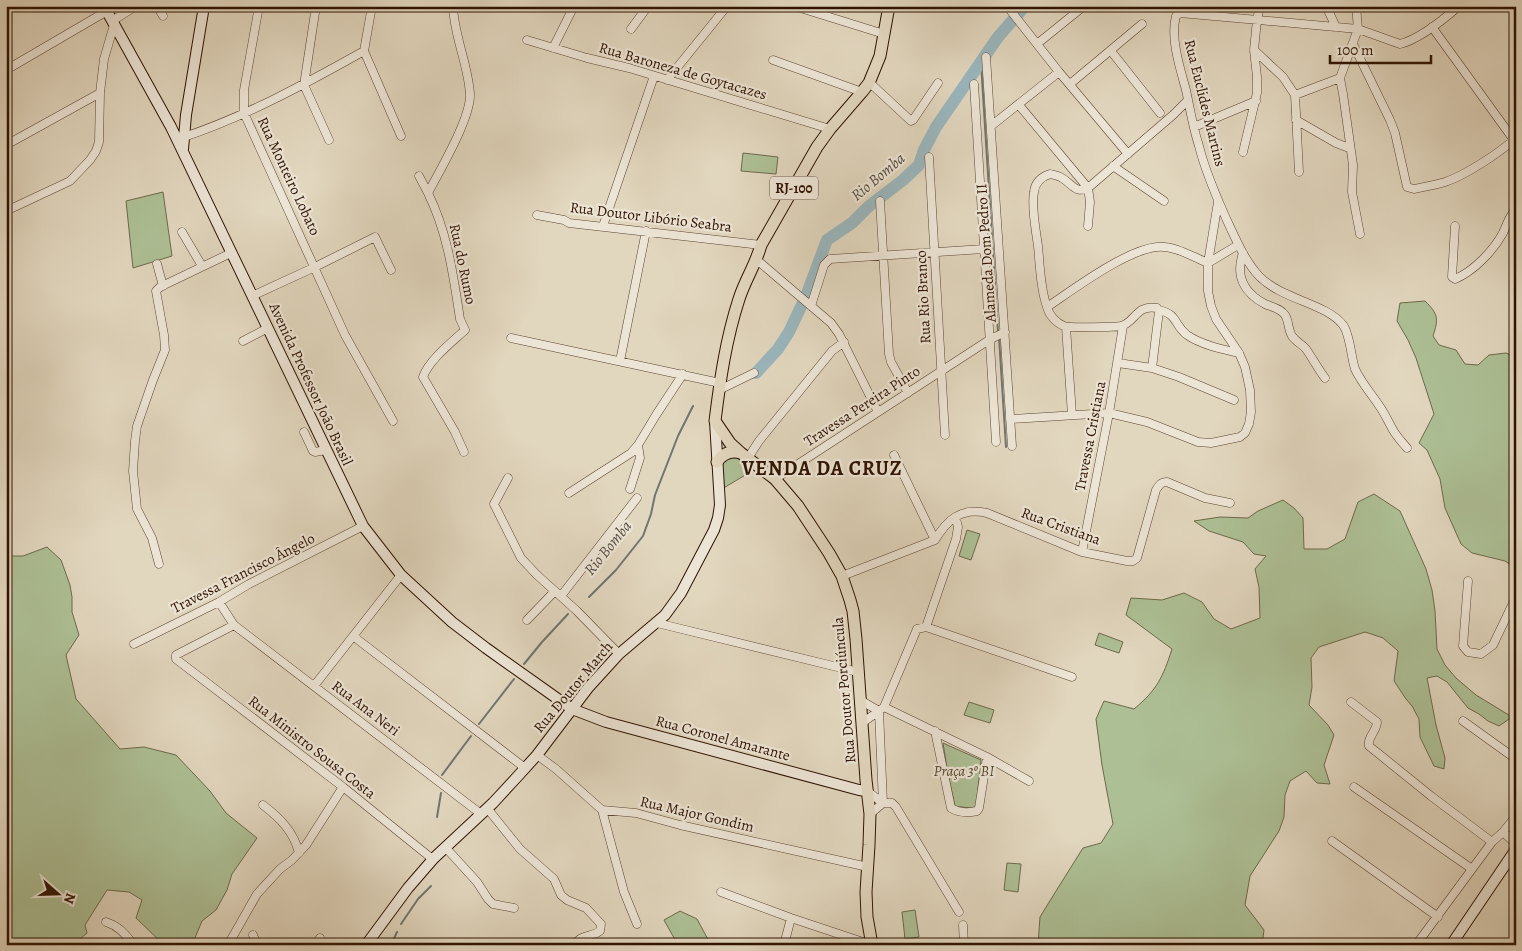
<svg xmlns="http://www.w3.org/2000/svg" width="1522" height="951" font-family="Alegreya,serif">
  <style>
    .green { fill: #adbf95; stroke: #6e694a }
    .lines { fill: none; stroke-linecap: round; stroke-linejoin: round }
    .stream { stroke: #6f7571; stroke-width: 2 }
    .river { stroke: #9ab6bd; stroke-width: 12 }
    .street-casing { stroke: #5c4430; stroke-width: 9 }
    .secondary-casing { stroke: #2f1300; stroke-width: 12 }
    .primary-casing { stroke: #2f1300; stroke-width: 13 }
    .street { stroke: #ece4d5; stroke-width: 8 }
    .secondary { stroke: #ece4d5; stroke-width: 10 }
    .primary { stroke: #e1d6be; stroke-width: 11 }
    .labels { text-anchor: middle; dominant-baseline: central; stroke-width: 4.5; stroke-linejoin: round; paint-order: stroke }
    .shield { fill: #ece4d5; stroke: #685240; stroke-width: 1 }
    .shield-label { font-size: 14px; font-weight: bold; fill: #2f1300 }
    .street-label { font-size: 15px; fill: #2f1300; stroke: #ece4d5 }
    .park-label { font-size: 15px; font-style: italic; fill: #55472d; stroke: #ece4d5 }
    .water-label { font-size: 16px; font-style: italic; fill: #544c42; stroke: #ece4d5 }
    .district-label { font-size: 20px; font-weight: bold; letter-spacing: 1px; fill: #2f1300; stroke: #ece4d5 }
  </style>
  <rect width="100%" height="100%" fill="#e1d6be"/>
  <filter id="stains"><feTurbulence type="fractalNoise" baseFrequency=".004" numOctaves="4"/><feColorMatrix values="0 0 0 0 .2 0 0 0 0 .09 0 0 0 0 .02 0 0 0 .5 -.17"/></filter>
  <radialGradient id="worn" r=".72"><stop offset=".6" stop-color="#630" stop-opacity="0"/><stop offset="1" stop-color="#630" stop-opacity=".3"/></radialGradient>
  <!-- green -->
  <path class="green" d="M743,153L778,157L776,174L741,171Z
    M163,192L172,256L133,268L126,201Z
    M1425,301C1438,314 1439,318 1433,336L1439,345L1456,350L1465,364L1478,365L1489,355L1506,353L1516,357V532L1513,545H1516V568L1505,561L1472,553L1461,544L1445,508L1440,479L1427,450L1419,443L1434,414L1416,358L1408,340L1397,321L1400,303Z
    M727,457L737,458L752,471L722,489L721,466Z
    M1374,494L1400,511L1426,569L1432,590L1435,611L1437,649L1445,665L1456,678L1476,695L1512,717L1499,726L1488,721L1479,714L1468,708L1447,682L1437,676L1427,678L1436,725L1445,758L1444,769L1434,766L1420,737L1419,719L1412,706L1406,699L1394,681L1398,651L1383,638L1365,632L1319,647L1311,658L1312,687L1309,705L1328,725L1334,735L1324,765L1330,784L1317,783L1306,771L1290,781L1285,795L1284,817L1279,831L1250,876L1245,905L1264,930L1262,945H1038L1040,917L1056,891L1083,848L1101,843L1113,824L1102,765L1096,719L1104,701L1134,709C1157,690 1163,677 1172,649L1126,615L1131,598L1162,600L1184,593L1202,602L1214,619L1231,629L1260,618L1259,587L1255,569L1266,556L1254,554L1243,542L1209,531L1194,521L1220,517L1248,518L1258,511L1283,500L1294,508L1303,518L1304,549H1327L1345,539L1358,502Z
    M967,530L980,534L971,560L959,556Z
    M47,547L61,560L70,585L72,597V612L79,635L66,655L76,699L120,749L144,747L176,755L210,791L226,813L257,838L232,874L227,890L216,910L202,921L192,945H164L136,918L142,900L129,892L107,890L85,925L87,933L73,945H6V556H23Z
    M1099,633L1123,642L1119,653L1095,645Z
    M969,702L994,710L990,723L964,715Z
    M943,743L981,760L976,807L970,808L955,806L948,774Z
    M1007,863L1021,864L1018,892L1004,890Z
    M915,910L919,937L905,939L902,912Z
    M680,911L697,919L711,945H678L664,920Z"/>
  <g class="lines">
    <!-- stream -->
    <path class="stream" d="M981,63L998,332
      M999,337L1006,447
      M589,597L616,570L643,536L651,514L655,495L678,436L693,406
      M524,664L542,642L568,614
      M479,724L514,679
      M442,775L471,736
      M437,817L441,793
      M401,924L418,899L431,886
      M391,945L397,932"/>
    <!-- river -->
    <path class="river" d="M756,373L778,349L789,332L806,296L827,240L852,223L868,207L903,180L919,165L924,150L936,127L998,37L1025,6"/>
    <!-- street casing -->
    <g class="street-casing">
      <path id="street" d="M157,6L163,16
        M259,6L244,90V113L345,335L393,421
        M316,6L304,85L329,140
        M372,6L364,51L401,136
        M453,6C454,36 468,64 470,94C471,118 440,170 428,193C448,234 453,274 460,319L465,330C452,342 429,360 423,377L455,432L464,452
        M794,6L884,34
        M1007,6L1059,72L1128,154
        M1326,6L1336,27
        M1356,6L1358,29L1340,78L1343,94L1353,165L1352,192L1360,234
        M112,21L136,6
        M1432,27L1516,143
        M631,29L648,6
        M527,40L587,58L629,68L830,129
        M1037,44L1084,6
        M1353,44L1390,120L1395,133L1407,187L1414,189C1424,187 1435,185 1445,182C1466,175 1499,153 1516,138
        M553,48L574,6
        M1254,50L1283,77L1295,95L1299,172
        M1111,51L1160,113
        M986,57L1012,446
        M773,60L862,92
        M6,70L107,11
        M667,80L727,6
        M869,82L911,121L913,120L938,83
        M974,84L996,442
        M1070,84L1142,24
        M1295,95L1340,78
        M1019,105L1088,188L1090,202L1088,226
        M1296,120L1336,143L1349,148
        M991,126L1059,72
        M1194,127L1256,101
        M181,138C245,117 305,84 364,51
        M6,145L100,93
        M1243,152L1257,93V77L1254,50L1257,20L1260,6
        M929,157L945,435
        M1113,166L1164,201
        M419,176L428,193
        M880,201L889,354L891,362L908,393
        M6,211L70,181L90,160L96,151L99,142L100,93L104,59L114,25
        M537,215L564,220L569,223L761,245
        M603,226L654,76
        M1455,226L1452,277L1455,279C1474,271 1493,251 1503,233C1507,224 1509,216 1516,209
        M182,232L202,266
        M1243,253C1235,276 1244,293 1265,304C1272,307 1280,308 1285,315C1289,321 1288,330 1292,336C1296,342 1302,344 1306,349C1313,359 1318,369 1325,378
        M757,260L831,323L839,334L878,412
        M157,264L163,286
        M252,296L315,267L375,237L391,270
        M811,306L824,265L830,259L984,249
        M1047,307C1074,289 1126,250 1157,247C1174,245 1193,257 1208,263L1238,245
        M1159,310C1179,315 1173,324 1187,335C1202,345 1221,349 1239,353
        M1066,327L1072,415
        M511,338L720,383
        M243,341L268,328
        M620,361L646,231
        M1118,363L1152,368L1179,377L1234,400
        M1152,368L1159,311L1157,308C1136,304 1135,323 1121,326C1115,327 1068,328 1064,326C1056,323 1049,315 1047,307C1040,288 1040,265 1038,246C1036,231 1031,207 1034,192C1035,182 1041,177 1050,174C1054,175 1059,176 1062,178C1072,184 1076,194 1088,188L1173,115L1188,100
        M719,390L754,373
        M1010,419L1109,413L1147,422L1198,442L1211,443L1240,437L1245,433L1249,424L1251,412L1250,390L1245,367L1239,353L1216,319L1211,306L1208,291V263L1218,202
        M304,432L313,451L315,452L326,450
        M1407,448C1402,442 1397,437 1393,430C1388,421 1384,412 1378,404C1370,392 1361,382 1355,369C1351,357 1350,334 1343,325C1326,303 1282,300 1259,276C1246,262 1238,244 1230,227C1218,201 1206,174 1199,146C1193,128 1190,109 1186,90C1180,68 1170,38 1176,16L1180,13L1358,29L1400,44C1420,39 1443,20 1459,6
        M894,455L935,540
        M748,458L759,441L832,351L844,342
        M508,478L494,504L521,558L537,575L577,611L619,654
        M775,479L989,340L1005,332
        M630,489L640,458L638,445L656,415L683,374
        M569,493L631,453L638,445
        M957,523L958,527L956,539L926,627L917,629L884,707L879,711L883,803H892L896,807L959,912
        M1082,552L1109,413L1123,326
        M159,564L152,538L137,509L133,471L135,441L137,426L153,380L165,350L164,335L156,291L160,287L231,253
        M842,576L935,540C947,520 961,507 987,513L1082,552L1127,561H1133L1137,558L1156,490C1159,485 1161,482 1167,482L1205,498L1230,503
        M1468,581L1463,646L1468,652L1481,654L1493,645L1516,597
        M561,596L637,498
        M219,602L234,625L481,814
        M527,620L555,591
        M657,623L858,672
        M234,625L176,655V659L343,787L430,857L434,858
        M926,627L1072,677
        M353,636L525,768
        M134,644L219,602L249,584L363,526
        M314,686L401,575
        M860,700L879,711L862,723
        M1351,702L1377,722C1377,731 1367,737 1369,746L1431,796L1492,842
        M884,707L987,757L1029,781
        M1463,721L1516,759
        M935,731L951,808C959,813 968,813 977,811L979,808L987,757
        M537,755L556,769L602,810L636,813L680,825L868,867
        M1354,787L1472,869
        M867,791L883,803L870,814
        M263,805C280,818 294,832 299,853
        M487,808L520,849L554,879L561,895L567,900L586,908L601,924L600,931C592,937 580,934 575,945
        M602,810L624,892L637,924
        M1503,832L1516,844
        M1332,841L1438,917
        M446,848L477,882L488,899L493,904L514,908
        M1507,861L1516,869
        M721,892L791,918L872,945
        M106,922C119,926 125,934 134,945
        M963,925L964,945
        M253,935L257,945
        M228,945L257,894L280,869L292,860L306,845L343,787
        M315,945L320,938
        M784,945L791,918
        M1416,945L1492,842L1503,832L1516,816"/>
    </g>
    <!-- secondary casing -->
    <g class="secondary-casing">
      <path id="secondary" d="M104,6L171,127L363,526L401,575L452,622L486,648L572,709L606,722L859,790L867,791
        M183,149L186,115L204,6
        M366,945L408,888L434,858L493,803L517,777L537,755L588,688L619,654L665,615L681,593L714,530L718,518L720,505L715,421
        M1451,945L1516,849"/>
    </g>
    <!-- primary casing -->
    <g class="primary-casing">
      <path id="primary" d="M717,462C723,453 731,450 741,453
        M872,945L867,917L866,892L869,845L870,814L866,780L856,639L853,611L850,600L842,576L829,553L798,506L775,479L741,453L730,443L715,421C720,380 726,339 739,299C745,280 756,264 761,245L817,147L830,129L862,92L869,83L880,56L889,6"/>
    </g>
    <!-- street -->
    <use href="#street" class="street"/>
    <!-- secondary -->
    <use href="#secondary" class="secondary"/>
    <!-- primary -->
    <use href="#primary" class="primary"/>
  </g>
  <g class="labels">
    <!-- shield labels -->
    <rect class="shield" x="770" y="176.5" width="48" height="23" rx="4"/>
    <g class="shield-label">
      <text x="794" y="188">RJ-100</text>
    </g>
    <!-- street labels -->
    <g class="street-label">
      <text transform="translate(683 71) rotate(16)">Rua Baroneza de Goytacazes</text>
      <text transform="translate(1205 103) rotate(76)">Rua Euclides Martins</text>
      <text transform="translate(289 176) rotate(65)">Rua Monteiro Lobato</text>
      <text transform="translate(651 217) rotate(7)">Rua Doutor Libório Seabra</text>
      <text transform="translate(986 253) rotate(-94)">Alameda Dom Pedro II</text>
      <text transform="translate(463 264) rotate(78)">Rua do Rumo</text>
      <text transform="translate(923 297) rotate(-93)">Rua Rio Branco</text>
      <text transform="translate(311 384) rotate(65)">Avenida Professor João Brasil</text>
      <text transform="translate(862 406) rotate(-33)">Travessa Pereira Pinto</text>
      <text transform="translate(1090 436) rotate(-79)">Travessa Cristiana</text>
      <text transform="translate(1061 526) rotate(20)">Rua Cristiana</text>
      <text transform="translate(243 573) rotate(-27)">Travessa Francisco Ângelo</text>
      <text transform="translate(573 687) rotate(-50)">Rua Doutor March</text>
      <text transform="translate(844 690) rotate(-95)">Rua Doutor Porciúncula</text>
      <text transform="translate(366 708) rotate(37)">Rua Ana Neri</text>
      <text transform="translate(723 738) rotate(15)">Rua Coronel Amarante</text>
      <text transform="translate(312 747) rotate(38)">Rua Ministro Sousa Costa</text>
      <text transform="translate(697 814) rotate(13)">Rua Major Gondim</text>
    </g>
    <!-- park labels -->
    <g class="park-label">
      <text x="964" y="771">Praça 3º BI</text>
    </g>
    <!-- water labels -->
    <g class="water-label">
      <text transform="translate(878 177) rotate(-40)">Rio Bomba</text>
      <text transform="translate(608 548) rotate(-51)">Rio Bomba</text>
    </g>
    <!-- district labels -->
    <g class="district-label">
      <text x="822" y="468">VENDA DA CRUZ</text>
    </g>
  </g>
  <!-- margin -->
  <rect width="1522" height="951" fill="none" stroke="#e1d6be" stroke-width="25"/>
  <rect x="8" y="8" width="1507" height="936" fill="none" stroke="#2f1300" stroke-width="2.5"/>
  <rect x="12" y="12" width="1497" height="926" fill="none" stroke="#2f1300"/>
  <!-- north arrow -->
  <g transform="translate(58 894) rotate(110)" stroke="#ece4d5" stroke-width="4" paint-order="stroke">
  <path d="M0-4L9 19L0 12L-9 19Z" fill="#2f1300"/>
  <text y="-8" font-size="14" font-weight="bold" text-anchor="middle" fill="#2f1300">N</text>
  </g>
  <!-- scale -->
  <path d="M1330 55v8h101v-8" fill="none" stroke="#2f1300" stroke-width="2.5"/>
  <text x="1337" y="55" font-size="15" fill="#2f1300" stroke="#ece4d5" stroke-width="4" paint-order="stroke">100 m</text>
  <rect width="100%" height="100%" filter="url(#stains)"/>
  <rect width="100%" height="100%" fill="url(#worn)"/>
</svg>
